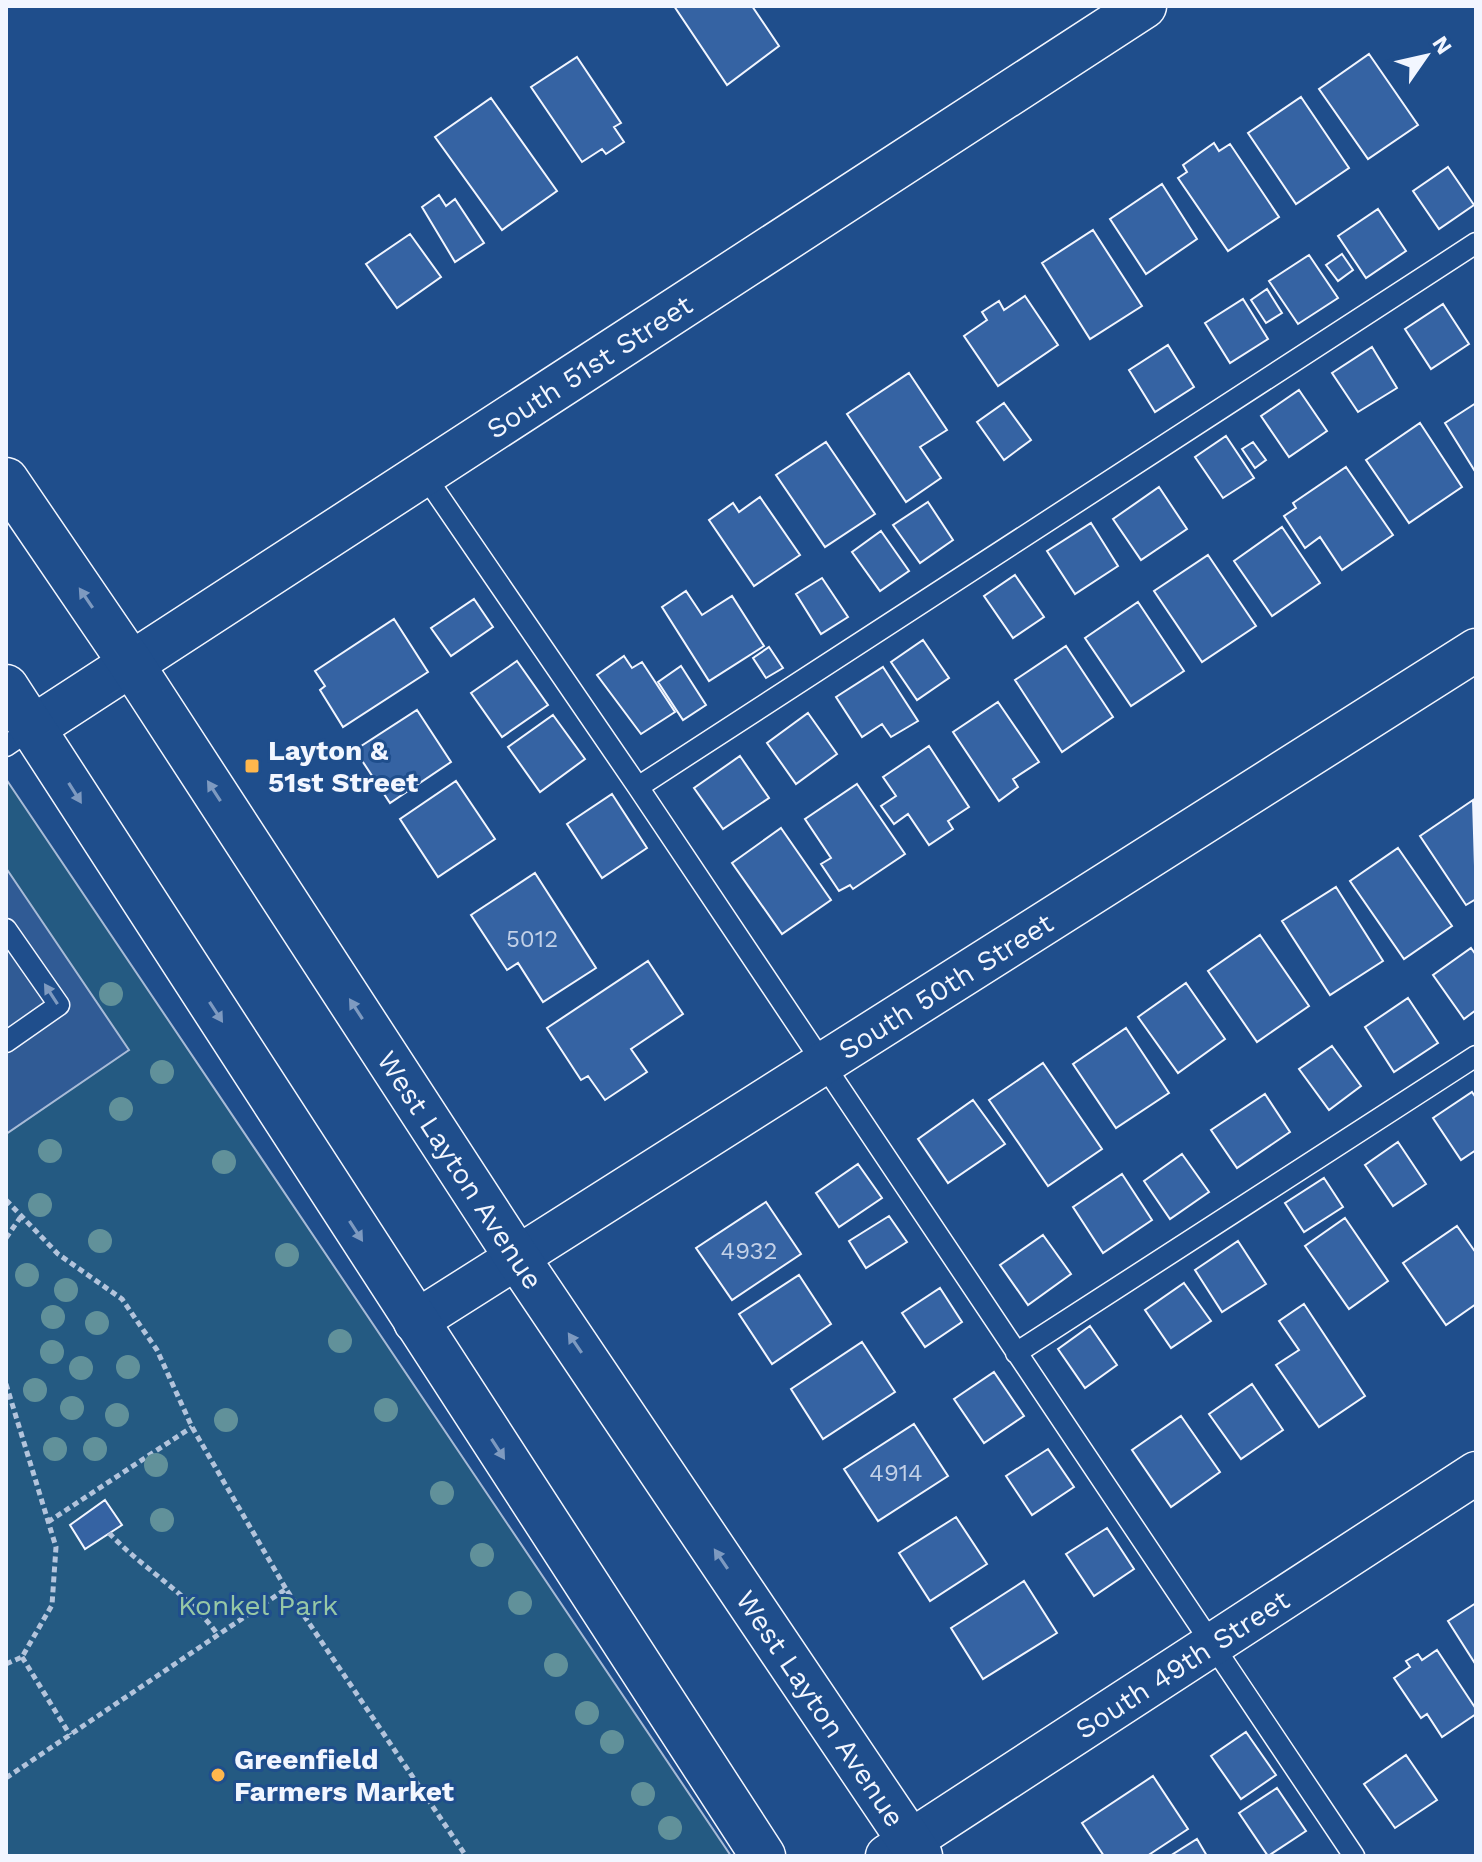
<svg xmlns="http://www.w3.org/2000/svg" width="1482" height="1862" font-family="'Work Sans',sans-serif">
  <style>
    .green { fill: #245a82; stroke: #a8bbd7; stroke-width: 2 }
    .parking { fill: #305b95; stroke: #a8bbd7; stroke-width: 2 }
    .building { fill: #3563a3; stroke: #f2f6ff; stroke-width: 2 }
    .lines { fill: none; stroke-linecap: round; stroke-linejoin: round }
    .service-casing { stroke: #f2f6ff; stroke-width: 23 }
    .minor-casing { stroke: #f2f6ff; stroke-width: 45 }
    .tertiary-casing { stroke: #f2f6ff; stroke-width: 47 }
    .secondary-casing { stroke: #f2f6ff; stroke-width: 47 }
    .path { stroke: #b3c4dc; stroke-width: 5; stroke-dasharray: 6 4; stroke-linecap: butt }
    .service { stroke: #1f4e8c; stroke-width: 20 }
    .minor { stroke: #1f4e8c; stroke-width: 42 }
    .tertiary { stroke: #1f4e8c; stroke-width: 44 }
    .secondary { stroke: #1f4e8c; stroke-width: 44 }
    .tree { fill: #61919a }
    .oneway { fill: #7e9ac0 }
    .poi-dot { fill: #ffb74d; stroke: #1f4e8c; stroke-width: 3 }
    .labels { text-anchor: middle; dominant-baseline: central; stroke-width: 6; stroke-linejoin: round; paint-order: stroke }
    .number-label { font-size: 24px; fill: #c3d1e8 }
    .street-label { font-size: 28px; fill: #f2f6ff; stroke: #1f4e8c }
    .poi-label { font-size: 28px; font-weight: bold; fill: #f2f6ff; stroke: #1f4e8c; text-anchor: start }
    .park-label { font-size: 28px; fill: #97c8a6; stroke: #1f4e8c }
  </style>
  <rect width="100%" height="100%" fill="#1f4e8c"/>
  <!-- green -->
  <path class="green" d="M6,779L731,1856H6Z"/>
  <!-- parking -->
  <path class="parking" d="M6,868L129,1050L6,1134Z"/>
  <!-- building -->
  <path class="building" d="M674,6H752L779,46L727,85Z
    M1369,54L1418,125L1368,159L1319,89Z
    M577,57L621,123L614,127L624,142L606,154L602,149L582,162L531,87Z
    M1301,97L1349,168L1296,204L1248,133Z
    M491,98L557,191L502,230L435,137Z
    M1214,143L1219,151L1230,144L1279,217L1228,251L1178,178L1187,172L1183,165Z
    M1448,167L1474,205L1439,229L1413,191Z
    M1162,184L1197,239L1146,274L1110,219Z
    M439,195L446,206L455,199L484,243L455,262L422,207Z
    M1378,209L1406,251L1366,278L1338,236Z
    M1093,230L1142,306L1090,339L1042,263Z
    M410,234L441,277L397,308L366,264Z
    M1342,254L1353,270L1338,281L1326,265Z
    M1309,255L1338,298L1298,324L1269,281Z
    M1267,289L1282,313L1266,323L1251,300Z
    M1025,296L1058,345L998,386L964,336L987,320L982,312L999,301L1004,310Z
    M1243,299L1268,339L1230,363L1205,323Z
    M1443,304L1469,344L1431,369L1405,329Z
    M1168,345L1194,387L1155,412L1129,370Z
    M1372,347L1397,388L1358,412L1332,373Z
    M909,373L947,430L920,447L941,478L906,502L847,414Z
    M1299,390L1327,431L1289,457L1261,416Z
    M1004,403L1031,440L1004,460L977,422Z
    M1476,403V473L1445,423Z
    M1420,423L1462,487L1409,523L1366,460Z
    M1226,436L1254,478L1223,498L1195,457Z
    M826,442L875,514L825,547L776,475Z
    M1253,442L1266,460L1255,468L1242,449Z
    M1346,467L1393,535L1342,570L1320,537L1305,548L1284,516L1296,508L1293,503Z
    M1159,487L1187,529L1141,560L1113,519Z
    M760,497L800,555L754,586L709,520L733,503L739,512Z
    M928,502L953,540L920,563L893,525Z
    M1091,523L1118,566L1075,594L1047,551Z
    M1282,527L1320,583L1272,616L1234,561Z
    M881,531L909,571L880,591L852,552Z
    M1208,555L1256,626L1202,662L1154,591Z
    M1015,575L1044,617L1013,638L984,596Z
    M822,578L848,617L821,634L796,594Z
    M686,591L702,615L732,596L764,646L709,681L662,607Z
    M474,599L493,627L451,656L431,628Z
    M1138,602L1184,671L1131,706L1085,638Z
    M394,619L428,672L343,727L320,690L325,686L315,671Z
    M923,640L949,678L917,700L891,662Z
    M1066,646L1113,717L1062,752L1015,680Z
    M769,647L783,668L766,678L753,658Z
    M624,656L632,668L642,662L675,712L641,734L597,675Z
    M517,661L548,705L502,737L471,693Z
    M681,666L706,705L683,720L658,682Z
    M883,667L918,721L891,737L882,724L862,737L836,697Z
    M998,702L1039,762L1013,779L1018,787L999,801L953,732Z
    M417,710L451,762L390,803L355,750Z
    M808,713L837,754L796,784L767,743Z
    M553,715L585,759L540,792L508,747Z
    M929,746L969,807L948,821L953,829L929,845L908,814L894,824L881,806L896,796L883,777Z
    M740,756L769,798L723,829L694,788Z
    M456,781L495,839L438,877L400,819Z
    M857,784L905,854L853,889L850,885L839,891L821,864L831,858L805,819Z
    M612,794L647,848L602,878L567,824Z
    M1473,800L1476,899L1466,905L1420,836Z
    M781,828L831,900L782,934L732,863Z
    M1398,848L1452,926L1404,959L1350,881Z
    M535,873L596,968L543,1002L518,963L507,970L471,915Z
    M1336,887L1383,961L1330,995L1282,921Z
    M1260,935L1309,1006L1257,1042L1208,971Z
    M1471,948L1476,955V1010L1464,1019L1433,975Z
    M648,961L683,1014L631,1049L647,1072L605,1100L588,1076L581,1080L547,1028Z
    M1186,983L1225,1039L1178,1073L1138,1017Z
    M1408,998L1438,1043L1394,1072L1365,1027Z
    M1126,1028L1169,1093L1116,1128L1073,1064Z
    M1332,1046L1361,1086L1329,1110L1299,1069Z
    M1043,1063L1102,1149L1048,1186L989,1100Z
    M1472,1092L1476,1098V1150L1461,1160L1433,1118Z
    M1265,1094L1290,1132L1237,1168L1211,1130Z
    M973,1100L1005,1144L948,1183L918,1139Z
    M1398,1142L1426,1184L1393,1206L1365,1165Z
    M1182,1154L1209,1192L1170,1219L1144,1181Z
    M858,1164L882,1198L839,1227L816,1193Z
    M1122,1174L1152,1220L1103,1253L1073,1207Z
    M1324,1178L1343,1207L1304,1232L1285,1203Z
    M766,1202L801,1254L732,1300L696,1248Z
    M889,1216L907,1242L866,1268L849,1241Z
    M1345,1218L1388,1281L1349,1309L1305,1246Z
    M1457,1226L1476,1253V1304L1446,1325L1403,1263Z
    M1043,1235L1071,1274L1028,1305L1000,1265Z
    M1238,1241L1266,1284L1222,1312L1195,1270Z
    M799,1275L831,1324L772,1364L739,1314Z
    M1184,1283L1211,1321L1171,1348L1145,1310Z
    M940,1288L962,1322L925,1347L902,1313Z
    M1304,1304L1365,1396L1319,1427L1276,1365L1299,1350L1279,1321Z
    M1090,1326L1117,1365L1085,1388L1058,1349Z
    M862,1342L895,1392L823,1439L791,1389Z
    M994,1372L1024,1416L984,1443L954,1399Z
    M1252,1384L1283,1430L1241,1459L1209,1414Z
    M1181,1416L1220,1472L1171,1507L1132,1450Z
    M914,1424L948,1476L878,1521L844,1469Z
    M1048,1449L1074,1487L1032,1515L1006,1476Z
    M105,1500L122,1525L85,1549L70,1525Z
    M956,1517L987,1564L930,1601L899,1553Z
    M1107,1528L1134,1569L1094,1596L1066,1554Z
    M1024,1581L1057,1633L983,1679L951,1628Z
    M1476,1603V1665L1448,1621Z
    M1437,1650L1476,1709V1714L1442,1737L1427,1714L1421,1718L1394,1678L1410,1667L1406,1661L1418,1654L1422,1660Z
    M1246,1732L1276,1775L1241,1799L1211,1756Z
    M1406,1755L1437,1800L1395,1828L1364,1784Z
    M1153,1776L1188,1829L1147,1856H1104L1082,1823Z
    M1277,1788L1306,1831L1268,1856L1239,1813Z
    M1197,1839L1207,1856H1170Z"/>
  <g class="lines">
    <!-- service casing -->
    <g class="service-casing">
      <path id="service" d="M423,473L638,787L1354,1856
        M6,746L34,727
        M638,787L1476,243
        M6,929L59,1005L6,1042
        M1016,1353L1476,1056"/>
    </g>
    <!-- minor casing -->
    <g class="minor-casing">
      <g id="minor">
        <path id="s1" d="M415,1322L1476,650"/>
        <path id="s2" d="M887,1856L1476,1473"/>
      </g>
    </g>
    <!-- tertiary casing -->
    <g class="tertiary-casing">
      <g id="tertiary">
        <path id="s3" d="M34,727L1144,6"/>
      </g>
    </g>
    <!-- secondary casing -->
    <g class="secondary-casing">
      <g id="secondary">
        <path id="s4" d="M6,480L130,662L518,1259L920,1856"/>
        <path d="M6,687L763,1856"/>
      </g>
    </g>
    <!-- path -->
    <path class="path" d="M6,1200L58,1254L122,1299L157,1350L192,1427L286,1589
      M6,1238L20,1218
      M6,1384L56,1547L52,1605L22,1657L6,1664
      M48,1522L192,1427
      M109,1533C144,1570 189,1594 218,1635
      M22,1657L70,1735
      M6,1778L286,1589L466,1856"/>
    <!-- service -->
    <use href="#service" class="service"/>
    <!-- minor -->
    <use href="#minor" class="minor"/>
    <!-- tertiary -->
    <use href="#tertiary" class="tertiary"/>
    <!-- secondary -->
    <use href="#secondary" class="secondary"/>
  </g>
  <!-- trees -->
  <g class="tree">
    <circle cx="111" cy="994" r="12"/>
    <circle cx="162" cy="1072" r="12"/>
    <circle cx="121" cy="1109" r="12"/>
    <circle cx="50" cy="1151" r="12"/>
    <circle cx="224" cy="1162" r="12"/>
    <circle cx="40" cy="1205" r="12"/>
    <circle cx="100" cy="1241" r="12"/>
    <circle cx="287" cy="1255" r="12"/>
    <circle cx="27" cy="1275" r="12"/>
    <circle cx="66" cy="1290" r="12"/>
    <circle cx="53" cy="1317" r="12"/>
    <circle cx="97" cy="1323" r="12"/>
    <circle cx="340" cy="1341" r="12"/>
    <circle cx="52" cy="1352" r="12"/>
    <circle cx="128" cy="1367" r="12"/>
    <circle cx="81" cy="1368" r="12"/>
    <circle cx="35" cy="1390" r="12"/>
    <circle cx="72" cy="1408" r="12"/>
    <circle cx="386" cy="1410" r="12"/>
    <circle cx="117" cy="1415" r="12"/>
    <circle cx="226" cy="1420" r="12"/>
    <circle cx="55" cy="1449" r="12"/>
    <circle cx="95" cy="1449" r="12"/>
    <circle cx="156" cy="1465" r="12"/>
    <circle cx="442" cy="1493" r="12"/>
    <circle cx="162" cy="1520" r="12"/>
    <circle cx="482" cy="1555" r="12"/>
    <circle cx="520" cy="1603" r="12"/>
    <circle cx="556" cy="1665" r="12"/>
    <circle cx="587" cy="1713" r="12"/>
    <circle cx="612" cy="1742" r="12"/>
    <circle cx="643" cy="1794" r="12"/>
    <circle cx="670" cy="1828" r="12"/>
  </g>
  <!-- one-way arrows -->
  <defs><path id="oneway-solid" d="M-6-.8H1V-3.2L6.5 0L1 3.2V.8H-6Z" transform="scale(2)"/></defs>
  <g class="oneway">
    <use href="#oneway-solid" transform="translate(86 598) rotate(-124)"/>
    <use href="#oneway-solid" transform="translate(214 791) rotate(-123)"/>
    <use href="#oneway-solid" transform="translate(75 793) rotate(58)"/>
    <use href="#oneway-solid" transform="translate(51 994) rotate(-123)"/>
    <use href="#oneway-solid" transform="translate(356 1009) rotate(-123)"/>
    <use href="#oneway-solid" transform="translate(216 1012) rotate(57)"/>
    <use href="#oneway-solid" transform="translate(356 1231) rotate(57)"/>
    <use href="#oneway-solid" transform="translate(575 1343) rotate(-124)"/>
    <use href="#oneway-solid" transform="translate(498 1449) rotate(57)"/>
    <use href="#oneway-solid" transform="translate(721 1559) rotate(-124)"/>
  </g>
  <!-- markers -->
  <g class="poi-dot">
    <rect x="244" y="758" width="16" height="16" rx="4"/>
    <circle cx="218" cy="1775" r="8"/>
  </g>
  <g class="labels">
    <!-- number labels -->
    <g class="number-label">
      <text x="532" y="939">5012</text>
      <text x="749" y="1251">4932</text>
      <text x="896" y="1473">4914</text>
    </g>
    <!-- street labels -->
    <g class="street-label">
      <text stroke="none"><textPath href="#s3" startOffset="662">South 51st Street</textPath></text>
      <text stroke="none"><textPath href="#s1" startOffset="628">South 50th Street</textPath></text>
      <text stroke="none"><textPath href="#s4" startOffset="826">West Layton Avenue</textPath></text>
      <text stroke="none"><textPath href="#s2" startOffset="352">South 49th Street</textPath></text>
      <text stroke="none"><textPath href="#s4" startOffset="1474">West Layton Avenue</textPath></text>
    </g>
    <!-- poi labels -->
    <g class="poi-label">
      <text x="268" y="750">Layton &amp;<tspan x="268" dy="32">51st Street</tspan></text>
      <text x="234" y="1759">Greenfield<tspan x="234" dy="32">Farmers Market</tspan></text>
    </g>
    <!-- park labels -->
    <g class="park-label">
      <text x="258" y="1605">Konkel Park</text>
    </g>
  </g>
  <!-- border -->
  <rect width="1482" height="1862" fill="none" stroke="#f2f6ff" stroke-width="16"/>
  <!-- north arrow -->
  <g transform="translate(1426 56) rotate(56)" stroke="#1f4e8c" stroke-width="6" paint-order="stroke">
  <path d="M0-6L14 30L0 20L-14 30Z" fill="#f2f6ff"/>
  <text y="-12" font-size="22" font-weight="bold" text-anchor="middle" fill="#f2f6ff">N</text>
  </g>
</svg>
